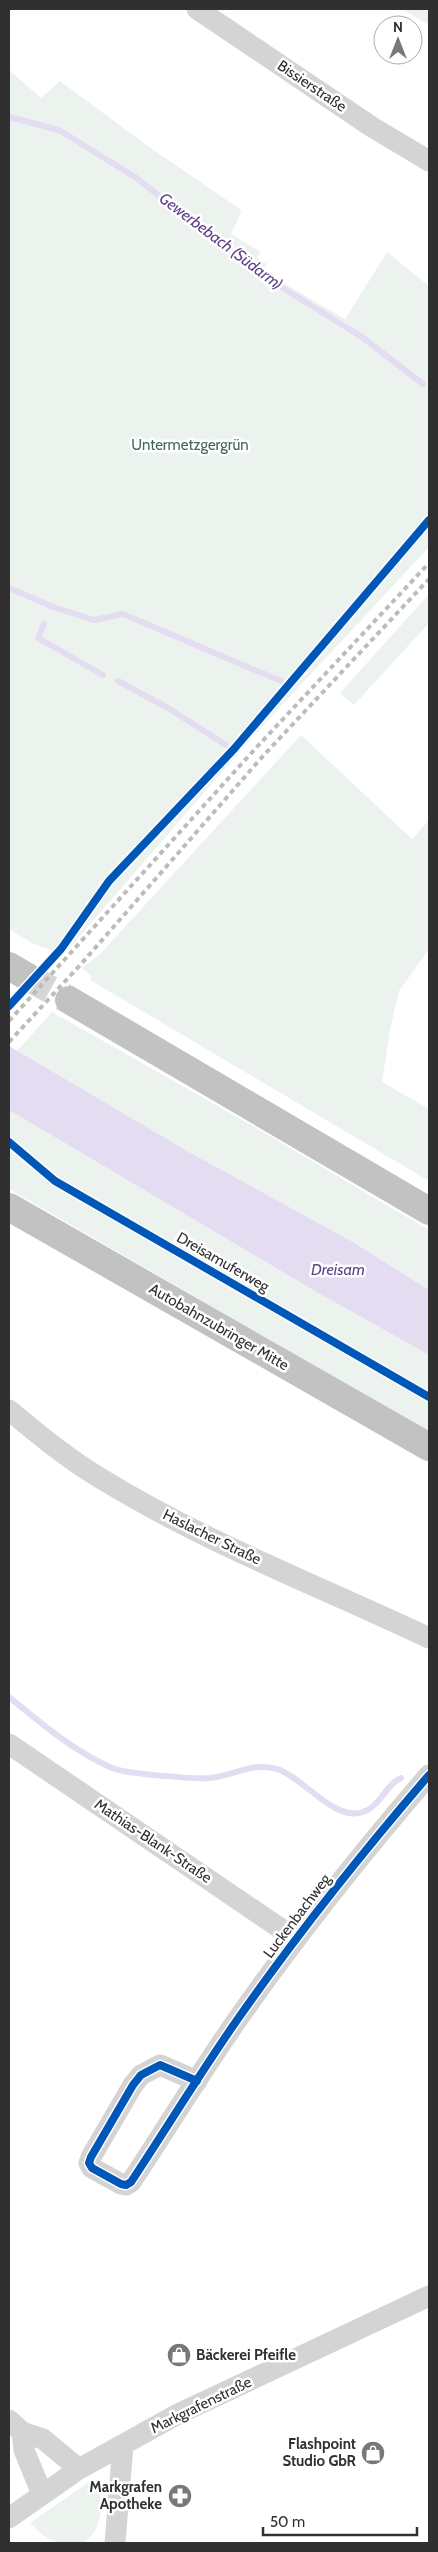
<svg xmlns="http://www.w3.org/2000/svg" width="438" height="2552" font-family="Cabin,sans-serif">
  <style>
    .green { fill: #ecf3ef }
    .water { fill: #e4dcf0 }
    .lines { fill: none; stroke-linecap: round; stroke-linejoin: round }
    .stream { stroke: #e4dcf0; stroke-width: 6 }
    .highway-tunnel { stroke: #d6d6d6; stroke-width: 28; stroke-dasharray: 28 14; stroke-linecap: butt }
    .minor { stroke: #d4d4d4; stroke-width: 21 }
    .highway { stroke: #c2c2c2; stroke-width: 28 }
    .rail { stroke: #bcbcbc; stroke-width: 4; stroke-dasharray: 5 4; stroke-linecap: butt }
    .cycleway-casing { stroke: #fff; stroke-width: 11 }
    .cycleway { stroke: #0057b8; stroke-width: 8 }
    .labels { text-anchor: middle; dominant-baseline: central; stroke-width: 5; stroke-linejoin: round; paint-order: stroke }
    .street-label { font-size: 15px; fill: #303030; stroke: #fff }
    .park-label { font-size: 15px; fill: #406856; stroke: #fff }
    .poi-label { font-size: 15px; font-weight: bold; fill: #303030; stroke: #fff; text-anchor: end }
    .water-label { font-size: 16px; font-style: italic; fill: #61438c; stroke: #fff }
  </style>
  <rect width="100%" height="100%" fill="#fff"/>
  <!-- green -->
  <path class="green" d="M402,9H429V25Z
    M9,70L41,98L60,81L149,147L240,209L241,213L231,234L261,252L257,258L267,264L263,271L345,319L387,252L429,286V547L248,742L65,953L58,946L53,951L32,943L9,929Z
    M429,594V623L354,705L340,693Z
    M301,735L412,839L429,820V949L399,991L390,1030L382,1082L429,1109V1181L90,980L92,977L82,968L100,954Z
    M52,1012L253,1126L429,1230V1290L351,1241L189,1152L17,1051Z
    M9,1110L320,1294L429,1355V1432L9,1189Z
    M89,2482H96L101,2487C100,2513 104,2525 84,2543C55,2543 50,2544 30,2523Z"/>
  <!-- water -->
  <path class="water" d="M9,1046L189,1152L351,1241L429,1290V1355L320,1294L9,1110Z"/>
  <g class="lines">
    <!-- stream -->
    <path class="stream" d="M9,117L59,130L135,177L257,272L362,337L423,384
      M9,588L53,607L94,620L123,614L281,681
      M44,624L38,638L103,675
      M118,681L168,708L226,745
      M9,1697C41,1723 73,1751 112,1768C126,1774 193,1779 210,1778C234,1776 250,1762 277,1769C303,1777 334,1822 363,1812C381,1806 385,1785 401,1778"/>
    <!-- highway-tunnel -->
    <path class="highway-tunnel" d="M26,976L69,1000"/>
    <!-- minor -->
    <path class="minor" d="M197,9L372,127L429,161
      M9,1410C38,1434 68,1459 100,1478C204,1542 319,1586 429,1638
      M9,1744L296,1939
      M197,2081L160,2065L141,2075L133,2085L91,2157L89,2163L92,2168L121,2184L126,2185L131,2182C166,2129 199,2075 235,2023C295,1937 361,1854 429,1775
      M9,2420L22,2432L43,2439L79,2469
      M22,2432L24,2450L42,2494
      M9,2518L79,2469L178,2414L429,2296
      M115,2543L123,2445"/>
    <!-- highway -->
    <path class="highway" d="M9,966L26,976
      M69,1000L429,1211
      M9,1207L429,1447"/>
    <!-- rail -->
    <path class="rail" d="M9,1021L255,749L429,563
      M9,1042L82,963L263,756L429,579"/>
    <!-- cycleway casing -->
    <g class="cycleway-casing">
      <path id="cycleway" d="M9,1006L61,949L109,881L234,749L429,520
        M9,1142L55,1181L429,1397
        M197,2081L160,2065L141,2075L133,2085L91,2157L89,2163L92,2168L121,2184L126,2185L131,2182C166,2129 199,2075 235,2023C295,1937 361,1854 429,1775"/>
    </g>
    <!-- cycleway -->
    <use href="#cycleway" class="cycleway"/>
  </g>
  <!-- icons -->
  <defs>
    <g id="shop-disc" transform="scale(1.25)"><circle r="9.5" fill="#787878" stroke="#fff"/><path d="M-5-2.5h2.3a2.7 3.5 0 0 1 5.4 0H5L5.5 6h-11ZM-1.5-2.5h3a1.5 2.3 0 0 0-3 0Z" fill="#fff"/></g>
    <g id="pharmacy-disc" transform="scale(1.25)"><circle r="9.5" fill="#787878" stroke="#fff"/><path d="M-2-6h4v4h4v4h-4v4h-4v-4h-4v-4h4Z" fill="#fff"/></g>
  </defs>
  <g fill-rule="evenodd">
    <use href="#shop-disc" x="179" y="2355"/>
    <use href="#shop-disc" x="373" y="2453"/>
    <use href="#pharmacy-disc" x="180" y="2496"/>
  </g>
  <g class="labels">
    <!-- street labels -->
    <g class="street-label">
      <text transform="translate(312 86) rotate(34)">Bissierstraße</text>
      <text transform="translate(223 1262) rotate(30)">Dreisamuferweg</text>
      <text transform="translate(219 1327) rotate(30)">Autobahnzubringer Mitte</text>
      <text transform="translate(212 1537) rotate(26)">Haslacher Straße</text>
      <text transform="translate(153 1841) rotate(34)">Mathias-Blank-Straße</text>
      <text transform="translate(297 1916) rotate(-53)">Luckenbachweg</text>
      <text transform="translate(201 2405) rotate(-26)">Markgrafenstraße</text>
    </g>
    <!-- park labels -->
    <g class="park-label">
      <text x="190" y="445">Untermetzgergrün</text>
    </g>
    <!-- poi labels -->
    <g class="poi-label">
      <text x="196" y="2355" text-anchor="start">Bäckerei Pfeifle</text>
      <text x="356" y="2444">Flashpoint<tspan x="356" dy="17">Studio GbR</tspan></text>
      <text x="162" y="2487">Markgrafen<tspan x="162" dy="17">Apotheke</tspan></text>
    </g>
    <!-- water labels -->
    <g class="water-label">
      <text transform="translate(221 241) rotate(37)">Gewerbebach (Südarm)</text>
      <text x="338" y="1269">Dreisam</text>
    </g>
  </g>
  <!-- border -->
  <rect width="438" height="2552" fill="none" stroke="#303030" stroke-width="20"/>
  <!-- north arrow -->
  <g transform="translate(398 40)"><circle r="24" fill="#ffffff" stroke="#acacac"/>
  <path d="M0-4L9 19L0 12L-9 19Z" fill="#787878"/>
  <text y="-8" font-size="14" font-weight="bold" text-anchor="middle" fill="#303030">N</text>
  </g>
  <!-- scale -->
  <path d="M263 2527v8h154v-8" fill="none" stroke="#303030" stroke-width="2.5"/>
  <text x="270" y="2527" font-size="15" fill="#303030" stroke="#ffffff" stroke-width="4" paint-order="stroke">50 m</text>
</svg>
